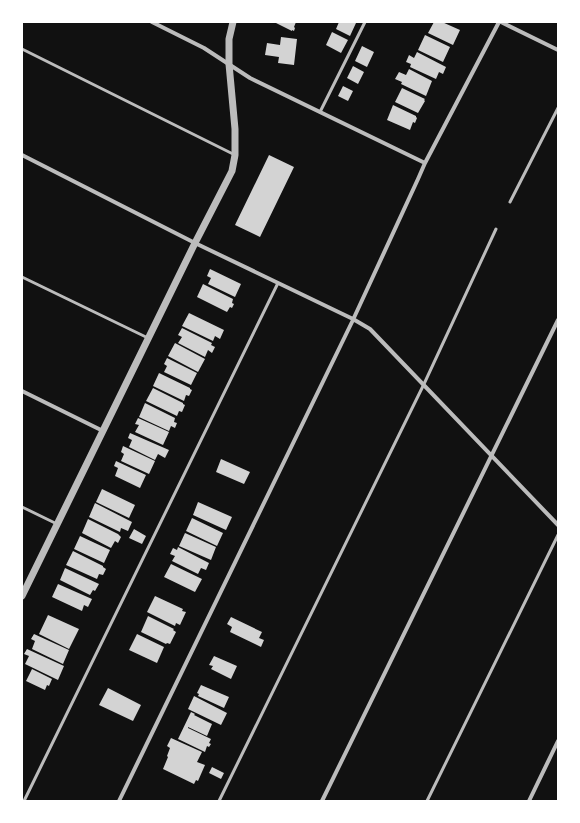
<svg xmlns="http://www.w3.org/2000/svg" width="580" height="823" font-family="Ubuntu,sans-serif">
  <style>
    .building { fill: #d3d3d3 }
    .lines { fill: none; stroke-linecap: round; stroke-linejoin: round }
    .service { stroke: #bcbcbc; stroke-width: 3 }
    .minor { stroke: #bcbcbc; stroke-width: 4 }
    .tertiary { stroke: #bcbcbc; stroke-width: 7 }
  </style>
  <rect width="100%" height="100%" fill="#111"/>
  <!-- building -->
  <path class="building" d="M274,22H296L294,27L295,28L294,31L292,30V31Z
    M339,22L356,23L350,36L336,29Z
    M434,22H442L460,30L453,45L428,33Z
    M332,32L348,40L341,53L326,45Z
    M425,35L450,47L443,62L418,50Z
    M281,37L297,39L294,65L278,63L279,57L265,55L267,43L280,45Z
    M362,46L374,52L367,67L355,61Z
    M417,52L446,67L443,74L439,72L436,79L410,67L411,64L406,62L409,55L414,58Z
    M353,66L364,72L358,84L347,78Z
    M409,69L432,81L426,96L401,84L402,82L395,79L399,72L406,75Z
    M343,86L353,91L348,101L338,96Z
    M402,88L425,99L424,100L425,101L418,113L395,102Z
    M393,105L416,116V117L417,118L415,123L413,122L410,130L387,120Z
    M269,155L294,167L260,237L235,225Z
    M210,269L241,284L235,297L208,284L211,278L207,276Z
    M203,284L233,299L232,303L234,304L232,308L230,307L227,312L197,297Z
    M189,313L224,330L220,339L215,336L213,341L182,326Z
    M182,328L212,343L211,345L215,347L212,353L208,350L205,357L178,343L182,337L178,335Z
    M175,343L205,359L198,372L168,356Z
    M167,358L197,373L191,385L164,372L167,366L164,364Z
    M159,373L190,388V389L192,390L189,396L186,395L184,401L153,386Z
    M153,388L183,403V404L185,405L182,412L179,411L177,416L146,401Z
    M145,403L175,418L174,422L177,423L175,428L171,426L169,431L139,417Z
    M138,418L169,432L163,445L135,432L139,425L135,424Z
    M130,433L169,450L165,458L158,454L155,460L129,447L132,440L128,438Z
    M123,446L155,461L149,474L121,461L124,454L121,452Z
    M221,459L250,472L244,484L216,472Z
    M116,461L146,475L140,488L115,476L118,468L114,466Z
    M102,489L135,505L129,518L96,502Z
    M198,502L232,517L226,530L193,515Z
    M95,503L132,522L128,531L121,528L120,532L89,517Z
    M192,518L223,533L217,546L186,531Z
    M88,519L118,534L121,537L118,543L115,541L111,548L82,533Z
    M134,529L146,536L142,544L129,538Z
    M185,533L216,547L211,560L179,546Z
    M80,536L110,550L104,563L74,549Z
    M178,547L209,563L206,570L201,568L198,574L172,561L175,556L170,554L173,548L177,550Z
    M73,551L103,566V567L106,569L103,575L99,574L97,579L66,565Z
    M171,564L202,579L195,592L164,577Z
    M65,568L99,584L95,591L93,590L90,595L60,580Z
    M58,584L92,599L88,607L84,605L82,611L52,597Z
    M155,596L183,609L182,611L186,612L180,625L176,623L175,626L147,612Z
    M48,615L79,629L69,649L39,634Z
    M148,616L174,629L173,630L176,632L170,644L167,643L166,644L141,632Z
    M231,617L262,632L259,638L264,640L261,647L230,632L232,627L227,624Z
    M34,634L69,650L63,664L32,649L35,641L31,639Z
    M137,634L164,647L157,663L129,650Z
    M27,649L64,666L58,680L25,664L29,656L24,654Z
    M214,656L237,666L231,679L211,669L213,666L209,665Z
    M32,669L52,679L49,686L47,685L45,690L26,681Z
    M201,685L229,697L224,708L198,696L199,694L197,693Z
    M108,688L141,705L133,721L99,705Z
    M194,696L227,713L221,725L188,709Z
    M191,712L195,714L194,715L212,724L207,736L188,727V728L211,739L209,743L211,744L209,747L207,746L205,752L178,739Z
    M171,738L202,752L197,762L205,765L198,781L196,780L194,784L163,769L168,757L167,756L170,748L167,746Z
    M212,767L224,773L221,779L209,773Z"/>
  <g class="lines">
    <!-- service -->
    <path class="service" d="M22,49L233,154
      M320,112L365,22
      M510,202L558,108
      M22,277L148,338
      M22,507L57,524
      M24,801L278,283
      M219,801L424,384L496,229
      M427,801L558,535"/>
    <!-- minor -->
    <path class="minor" d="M152,22L204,48L250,78L425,163
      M501,22L558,50
      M22,155L195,243L353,319L370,329L558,525
      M22,391L103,431
      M119,801L352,322L418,179L425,163L499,22
      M322,801L558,320
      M529,801L558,741"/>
    <!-- tertiary -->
    <path class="tertiary" d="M22,596L195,243L232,171L235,155V129L229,64V39L233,22"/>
  </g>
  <!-- border -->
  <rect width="580" height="823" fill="none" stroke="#ffffff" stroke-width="46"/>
</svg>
